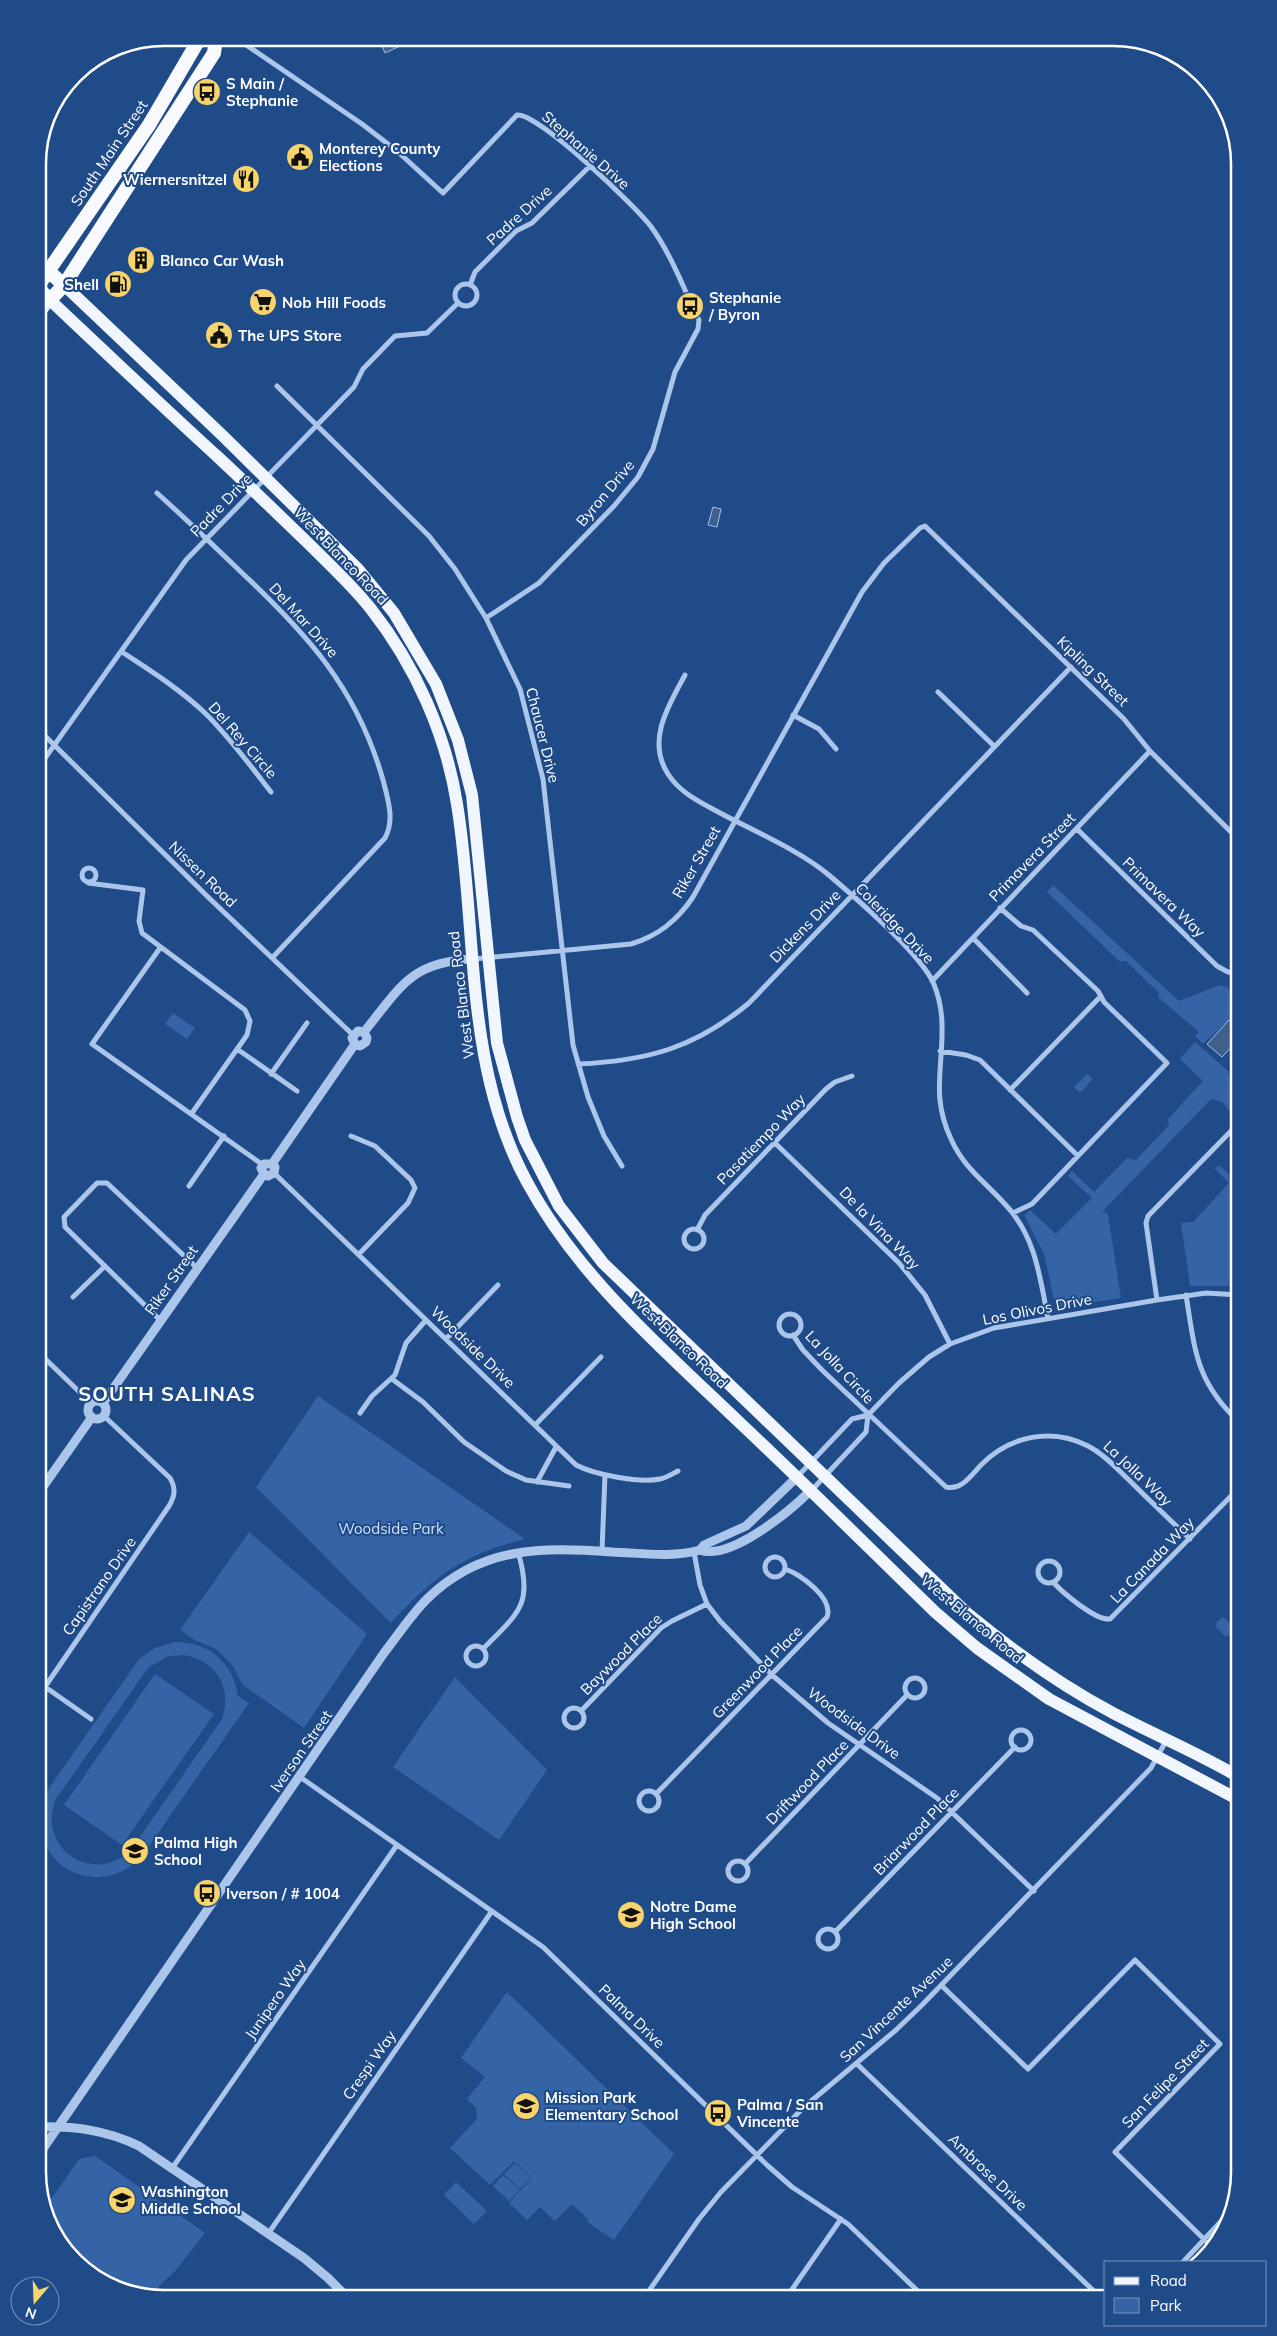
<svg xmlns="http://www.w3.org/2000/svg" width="1277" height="2336" font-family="Mulish,sans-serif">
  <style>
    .green { fill: #3464a6; fill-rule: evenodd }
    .water { fill: #405f8c; stroke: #a0c1ec }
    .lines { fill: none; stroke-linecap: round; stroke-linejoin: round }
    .minor { stroke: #acc6eb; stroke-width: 5 }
    .tertiary { stroke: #acc6eb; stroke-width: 9 }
    .secondary { stroke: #d7e5f8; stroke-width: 10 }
    .primary { stroke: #f0f5fe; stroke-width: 12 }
    .trunk { stroke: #f8fafe; stroke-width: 14 }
    .labels { text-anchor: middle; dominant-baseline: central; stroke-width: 4; stroke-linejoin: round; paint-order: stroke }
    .poi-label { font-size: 15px; font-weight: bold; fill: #fff; stroke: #204b89; text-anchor: start }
    .street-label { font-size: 15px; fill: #fff; stroke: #204b89 }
    .park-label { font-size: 15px; fill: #d1e1f8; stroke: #204b89 }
    .district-label { font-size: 20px; font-weight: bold; letter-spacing: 1px; fill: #fff; stroke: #204b89 }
    .rim { fill: none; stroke: #fff; stroke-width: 2.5 }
  </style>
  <rect width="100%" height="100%" fill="#204b89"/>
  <!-- green -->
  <path class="green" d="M1053,885L1179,1001L1220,985L1227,987L1239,999V1025L1231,1018L1203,1044L1195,1036L1199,1032L1158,997L1159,993L1126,961H1119L1047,892Z
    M173,1013L195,1028L187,1039L165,1024Z
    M1195,1042L1228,1071L1235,1096L1239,1097L1237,1107L1239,1111L1234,1116L1222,1102L1211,1099L1103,1211L1108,1215L1121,1298L1060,1307L1055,1304L1044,1254L1024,1215L1030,1210L1056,1234L1092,1198L1068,1176L1072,1171L1094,1192L1127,1158L1136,1160L1169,1125L1168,1119L1203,1081L1180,1059Z
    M1087,1074L1093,1079L1080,1093L1074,1087Z
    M1219,1165L1239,1184V1257L1237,1276L1239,1277V1286H1190L1181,1223L1193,1222L1229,1183L1215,1169Z
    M318,1396L525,1539C465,1553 431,1578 391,1623L256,1487Z
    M249,1532L367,1634L304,1728L243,1685L232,1665L216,1649L195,1640L180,1630Z
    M1223,1617L1237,1630L1232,1635L1225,1636L1216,1627L1217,1622Z
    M175,1642C209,1642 233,1662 238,1696L249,1703L139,1860C89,1904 20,1856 45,1794L139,1659L155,1648ZM184,1655C216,1660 233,1688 222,1719L130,1851C92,1886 36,1848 56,1799L148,1668L168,1656Z
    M155,1674L214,1714L122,1845L64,1805Z
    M455,1677L547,1770L499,1840L393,1767Z
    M507,1992L674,2154L614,2240L587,2222L589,2220L572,2204L555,2221L540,2207L527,2220L509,2203L532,2178L514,2161L490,2185L450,2148L477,2119L476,2108L467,2099L485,2077L461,2058Z
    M95,2156L205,2233L176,2270L149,2296L94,2277L47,2220L45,2208L79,2159Z
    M515,2163L531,2178L520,2189L504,2174Z
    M503,2175L520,2190L509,2201L493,2186Z
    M456,2182L487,2211L474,2224L444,2195Z"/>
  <!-- water -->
  <path class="water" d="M399,38L402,45L385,53L381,43Z
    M713,507L721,509L717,527L708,525Z
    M1229,1020L1239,1030V1039L1222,1057L1207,1044Z"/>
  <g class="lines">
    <!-- minor -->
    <path class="minor" d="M236,38L362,124L397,151L443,193L517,115C537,112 638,208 652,228C672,256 684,290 699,320L698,329L675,372L653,449L638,477L614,506L539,583L486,618
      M455 295a11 11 0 1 1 22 0a11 11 0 1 1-22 0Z
      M470,285L475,272L516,231L532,223L590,166
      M277,386L429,536L455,569L486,618L520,689L543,779L573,1045L588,1097L604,1136L622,1166
      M157,493C185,518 212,544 240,571C307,634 357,688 383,780C388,800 395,820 385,838L272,958
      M122,652C151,671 181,690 206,714C230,738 250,765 271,792
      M685,675C669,705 646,740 668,774C680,793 700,802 720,813C754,831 801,851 830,876C857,899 919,953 933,982C939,996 942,1011 942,1026C943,1070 931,1096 951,1139C964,1168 983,1180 1003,1202C1035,1234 1040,1276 1048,1319
      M938,692L994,746
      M793,715L819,729L836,749
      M38,729L208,897L353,1035
      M38,768L186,560L354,387L363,369L395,336L427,333L458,303
      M1077,829L1217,966L1228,972L1239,974
      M82 875a7 7 0 1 1 14 0a7 7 0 1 1-14 0Z
      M88,883L143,890L139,921L142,933L245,1010L250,1021L247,1035L192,1113
      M1000,908L1021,926L1033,930L1098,991L1104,1002L1167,1063L1032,1204L1013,1213
      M973,938L1027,993
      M160,948L92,1044L263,1165
      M473,959L631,944C658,936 677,921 693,897L862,592L884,563L920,528L925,526L1124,719L1150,751L1239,840
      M932,981L1150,751
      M237,1049L297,1091
      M940,1051L966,1055L980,1060L1078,1156
      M578,1064C647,1061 695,1048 749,1003L1071,667
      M271,1074L307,1023
      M1010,1090L1101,996
      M38,1129L41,1122L38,1115
      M351,1136L375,1146L411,1180L415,1188L408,1203L359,1254
      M775,1143L899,1263L925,1295L950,1344
      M274,1173L576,1465C595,1475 639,1483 660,1479C666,1478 672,1474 678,1471
      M189,1186L224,1136
      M684 1239a10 10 0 1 1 20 0a10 10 0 1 1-20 0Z
      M697,1230L705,1215L826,1089L835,1082L852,1076
      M1186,1295C1195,1351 1196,1382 1239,1422
      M73,1297L105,1266
      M1157,1300L1146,1223L1148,1216L1233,1129L1239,1136
      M779 1325a11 11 0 1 1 22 0a11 11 0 1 1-22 0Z
      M160,1320L65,1227L64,1217L97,1183H107L197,1268
      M793,1335L803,1350L822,1370L946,1487C962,1491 972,1474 982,1464C1010,1436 1052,1427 1088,1446C1104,1454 1116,1468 1129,1480C1149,1500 1169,1519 1190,1539
      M446,1339L498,1285
      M38,1352L91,1403
      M392,1379L423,1402L464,1442L506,1471L526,1480L569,1486
      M360,1413L372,1396L395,1375L406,1343L426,1320
      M536,1424L601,1357
      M797,1477L852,1419L868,1415
      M537,1482L556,1447
      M811,1491L866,1432L868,1415L899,1383L929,1357L950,1344L994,1328L1157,1300L1206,1293L1239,1295
      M602,1551L605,1475
      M694,1552L700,1585L707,1604L720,1621L772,1675L828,1723L937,1798L1034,1891
      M765 1567a10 10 0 1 1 20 0a10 10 0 1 1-20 0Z
      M1038 1572a11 11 0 1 1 22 0a11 11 0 1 1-22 0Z
      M1053,1582C1063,1593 1096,1621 1110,1619L1239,1488
      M466 1656a10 10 0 1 1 20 0a10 10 0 1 1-20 0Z
      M483,1649C518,1613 534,1605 518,1552
      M905 1688a10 10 0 1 1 20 0a10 10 0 1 1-20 0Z
      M38,1682L91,1719
      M38,1697L169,1506C175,1496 176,1488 170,1478L104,1416
      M564 1718a10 10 0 1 1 20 0a10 10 0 1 1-20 0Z
      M581,1711L661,1628L672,1621L707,1604
      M1011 1740a10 10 0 1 1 20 0a10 10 0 1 1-20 0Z
      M300,1777L543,1947L767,2165L792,2187L848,2224L925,2298
      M639 1801a10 10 0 1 1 20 0a10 10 0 1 1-20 0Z
      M656,1794L827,1617C834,1598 800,1574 785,1569
      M728 1871a10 10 0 1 1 20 0a10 10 0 1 1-20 0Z
      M745,1864L907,1695
      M818 1939a10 10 0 1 1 20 0a10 10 0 1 1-20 0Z
      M835,1932L1015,1747
      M942,1986L1028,2069L1135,1960L1220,2044L1115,2152L1212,2247
      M857,2064L1101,2298
      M173,2167L397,1845
      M268,2234L492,1911
      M1183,2262L1226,2216
      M644,2298L699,2219L721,2192L804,2107L896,2030L922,2005L1151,1768L1166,1741
      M786,2298L841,2219"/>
    <!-- tertiary -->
    <path class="tertiary" d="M364,1032C400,988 410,962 472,959
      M355,1044L352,1038L358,1031L364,1032
      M355,1044L360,1046L366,1042L367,1038L364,1032
      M272,1164L355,1044
      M264,1174L268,1176L274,1173L275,1167L272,1164
      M264,1174L261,1168L264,1164H272
      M88 1410a9 9 0 1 1 18 0a9 9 0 1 1-18 0Z
      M103,1403L264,1174
      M38,1494L92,1417
      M700,1550C730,1561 790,1511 810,1491
      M38,2127C74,2126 106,2130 139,2146L304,2258L328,2278L348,2298
      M38,2156L384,1653C398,1635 411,1615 427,1599C481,1546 542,1547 612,1552C641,1553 672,1558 700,1550L704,1545L746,1526L796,1478"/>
    <!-- secondary -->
    <path class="secondary" d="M38,317L50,300"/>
    <!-- primary -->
    <path class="primary" d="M64,285L222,435L358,569L394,613L436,684L458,740L472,795L497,1043L517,1117L525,1140L559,1206L603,1263L968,1614C1013,1651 1060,1685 1113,1713C1155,1735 1198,1753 1239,1777
      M50,300C106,353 162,406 219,458C249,486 279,515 309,544C330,565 353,586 371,609C415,665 446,734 457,804C478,932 463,1064 527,1182C579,1278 662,1348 739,1422C805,1484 870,1549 935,1612L977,1648L1049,1699L1239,1800"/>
    <!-- trunk -->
    <path class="trunk" d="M38,262L64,285
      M38,286L149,125L197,43L204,38
      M38,288L50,300L64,285L214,53L216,38"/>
  </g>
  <!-- icons -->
  <defs>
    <g id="bus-disc" transform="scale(1.4375)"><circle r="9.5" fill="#f8d46d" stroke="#204b89"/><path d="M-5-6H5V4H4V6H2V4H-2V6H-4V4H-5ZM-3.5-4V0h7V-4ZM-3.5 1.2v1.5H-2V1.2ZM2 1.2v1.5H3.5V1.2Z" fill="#111"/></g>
    <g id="civic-disc" transform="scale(1.4375)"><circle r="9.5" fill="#f8d46d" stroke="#204b89"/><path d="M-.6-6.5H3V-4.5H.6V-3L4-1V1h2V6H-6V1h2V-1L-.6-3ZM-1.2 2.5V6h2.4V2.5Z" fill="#111"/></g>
    <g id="restaurant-disc" transform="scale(1.4375)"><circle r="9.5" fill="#f8d46d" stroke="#204b89"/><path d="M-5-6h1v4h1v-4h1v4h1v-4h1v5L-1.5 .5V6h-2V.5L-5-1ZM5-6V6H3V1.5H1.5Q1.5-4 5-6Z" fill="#111"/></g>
    <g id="building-disc" transform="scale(1.4375)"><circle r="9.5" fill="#f8d46d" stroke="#204b89"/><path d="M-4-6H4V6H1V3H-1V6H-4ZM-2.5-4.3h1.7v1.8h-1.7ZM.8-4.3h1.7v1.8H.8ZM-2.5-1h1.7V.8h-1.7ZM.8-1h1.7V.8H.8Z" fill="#111"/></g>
    <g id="fuel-disc" transform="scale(1.4375)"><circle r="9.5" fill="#f8d46d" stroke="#204b89"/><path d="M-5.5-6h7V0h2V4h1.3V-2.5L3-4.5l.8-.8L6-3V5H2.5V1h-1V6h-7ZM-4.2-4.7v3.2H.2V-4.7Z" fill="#111"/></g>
    <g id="supermarket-disc" transform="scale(1.4375)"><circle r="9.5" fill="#f8d46d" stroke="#204b89"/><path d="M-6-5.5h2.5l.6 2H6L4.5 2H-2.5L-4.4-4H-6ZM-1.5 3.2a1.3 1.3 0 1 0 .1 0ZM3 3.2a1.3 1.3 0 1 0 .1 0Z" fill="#111"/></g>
    <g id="school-disc" transform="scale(1.4375)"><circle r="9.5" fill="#f8d46d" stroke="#204b89"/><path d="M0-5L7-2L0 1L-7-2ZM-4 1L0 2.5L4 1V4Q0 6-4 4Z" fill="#111"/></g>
  </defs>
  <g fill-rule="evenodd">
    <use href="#bus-disc" x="207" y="92"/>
    <use href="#civic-disc" x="300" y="157"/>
    <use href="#restaurant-disc" x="246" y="179"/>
    <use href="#building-disc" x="141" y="260"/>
    <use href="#fuel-disc" x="118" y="284"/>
    <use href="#supermarket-disc" x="263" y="302"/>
    <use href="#bus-disc" x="690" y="306"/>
    <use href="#civic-disc" x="219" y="335"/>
    <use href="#school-disc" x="135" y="1851"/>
    <use href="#bus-disc" x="207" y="1893"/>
    <use href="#school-disc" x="631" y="1915"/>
    <use href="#school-disc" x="526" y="2106"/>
    <use href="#bus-disc" x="718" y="2113"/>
    <use href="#school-disc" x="122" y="2200"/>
  </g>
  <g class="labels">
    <!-- poi labels -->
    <g class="poi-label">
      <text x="226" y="83">S Main /<tspan x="226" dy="17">Stephanie</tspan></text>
      <text x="319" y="148">Monterey County<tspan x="319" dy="17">Elections</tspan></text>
      <text x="227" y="179" text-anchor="end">Wiernersnitzel</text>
      <text x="160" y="260">Blanco Car Wash</text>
      <text x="99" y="284" text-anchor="end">Shell</text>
      <text x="709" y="297">Stephanie<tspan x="709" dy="17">/ Byron</tspan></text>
      <text x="282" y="302">Nob Hill Foods</text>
      <text x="238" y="335">The UPS Store</text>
      <text x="154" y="1842">Palma High<tspan x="154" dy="17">School</tspan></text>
      <text x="226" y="1893">Iverson / # 1004</text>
      <text x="650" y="1906">Notre Dame<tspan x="650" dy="17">High School</tspan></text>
      <text x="545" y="2097">Mission Park<tspan x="545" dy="17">Elementary School</tspan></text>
      <text x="737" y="2104">Palma / San<tspan x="737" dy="17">Vincente</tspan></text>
      <text x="141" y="2191">Washington<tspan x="141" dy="17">Middle School</tspan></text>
    </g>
    <!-- street labels -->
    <g class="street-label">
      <text transform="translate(586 150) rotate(41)">Stephanie Drive</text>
      <text transform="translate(109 153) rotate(-56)">South Main Street</text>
      <text transform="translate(519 215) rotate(-42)">Padre Drive</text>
      <text transform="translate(605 493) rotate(-50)">Byron Drive</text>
      <text transform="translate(221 505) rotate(-46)">Padre Drive</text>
      <text transform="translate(341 556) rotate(46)">West Blanco Road</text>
      <text transform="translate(304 620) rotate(48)">Del Mar Drive</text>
      <text transform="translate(1093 671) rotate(44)">Kipling Street</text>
      <text transform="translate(543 735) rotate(76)">Chaucer Drive</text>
      <text transform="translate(243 740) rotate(49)">Del Rey Circle</text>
      <text transform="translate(1032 857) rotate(-46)">Primavera Street</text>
      <text transform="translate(696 862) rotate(-60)">Riker Street</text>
      <text transform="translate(203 874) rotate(44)">Nissen Road</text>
      <text transform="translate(1164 897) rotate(44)">Primavera Way</text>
      <text transform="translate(895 923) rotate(46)">Coleridge Drive</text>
      <text transform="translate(805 926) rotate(-46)">Dickens Drive</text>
      <text transform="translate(461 995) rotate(-97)">West Blanco Road</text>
      <text transform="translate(761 1139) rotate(-46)">Pasatiempo Way</text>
      <text transform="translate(880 1228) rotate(46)">De la Vina Way</text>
      <text transform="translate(171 1280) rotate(-55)">Riker Street</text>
      <text transform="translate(1037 1309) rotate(-11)">Los Olivos Drive</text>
      <text transform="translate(679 1341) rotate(44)">West Blanco Road</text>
      <text transform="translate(473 1347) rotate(44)">Woodside Drive</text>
      <text transform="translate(840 1367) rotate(47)">La Jolla Circle</text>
      <text transform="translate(1138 1473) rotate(43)">La Jolla Way</text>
      <text transform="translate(1152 1560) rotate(-46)">La Canada Way</text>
      <text transform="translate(99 1586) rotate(-55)">Capistrano Drive</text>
      <text transform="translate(972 1619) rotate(40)">West Blanco Road</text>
      <text transform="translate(621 1654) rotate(-45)">Baywood Place</text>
      <text transform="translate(757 1672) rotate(-46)">Greenwood Place</text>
      <text transform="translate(854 1723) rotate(36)">Woodside Drive</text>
      <text transform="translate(301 1751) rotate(-55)">Iverson Street</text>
      <text transform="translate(807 1782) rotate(-46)">Driftwood Place</text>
      <text transform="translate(916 1831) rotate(-46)">Briarwood Place</text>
      <text transform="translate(275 1999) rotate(-55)">Junipero Way</text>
      <text transform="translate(896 2009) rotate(-43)">San Vincente Avenue</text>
      <text transform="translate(632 2016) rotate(44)">Palma Drive</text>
      <text transform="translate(369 2065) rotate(-55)">Crespi Way</text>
      <text transform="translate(1165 2083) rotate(-46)">San Felipe Street</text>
      <text transform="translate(988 2172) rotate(44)">Ambrose Drive</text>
    </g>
    <!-- park labels -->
    <g class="park-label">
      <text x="391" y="1528">Woodside Park</text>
    </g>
    <!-- district labels -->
    <g class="district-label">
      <text x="167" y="1393">SOUTH SALINAS</text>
    </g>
  </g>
  <!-- crop -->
  <path d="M0 0H1277V2336H0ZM164 46H1113A118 118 0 0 1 1231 164V2172A118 118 0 0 1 1113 2290H164A118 118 0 0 1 46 2172V164A118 118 0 0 1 164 46Z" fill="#204b89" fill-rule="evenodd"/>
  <path class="rim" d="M164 46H1113A118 118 0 0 1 1231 164V2172A118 118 0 0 1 1113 2290H164A118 118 0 0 1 46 2172V164A118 118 0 0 1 164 46Z"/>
  <!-- legend -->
  <rect x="1104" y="2261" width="162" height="65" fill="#204b89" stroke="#7993b8"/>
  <rect x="1114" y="2277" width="25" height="8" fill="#f0f5fe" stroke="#7993b8"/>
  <text x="1150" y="2286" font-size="15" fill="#ffffff">Road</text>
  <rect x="1114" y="2298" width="25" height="15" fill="#3464a6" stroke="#7993b8"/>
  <text x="1150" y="2311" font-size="15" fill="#ffffff">Park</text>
  <!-- north arrow -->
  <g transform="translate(35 2301) rotate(199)"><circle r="24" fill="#204b89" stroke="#7993b8"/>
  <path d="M0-4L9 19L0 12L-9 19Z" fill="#f8d46d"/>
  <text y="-8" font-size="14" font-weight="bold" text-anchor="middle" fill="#ffffff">N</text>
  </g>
</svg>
